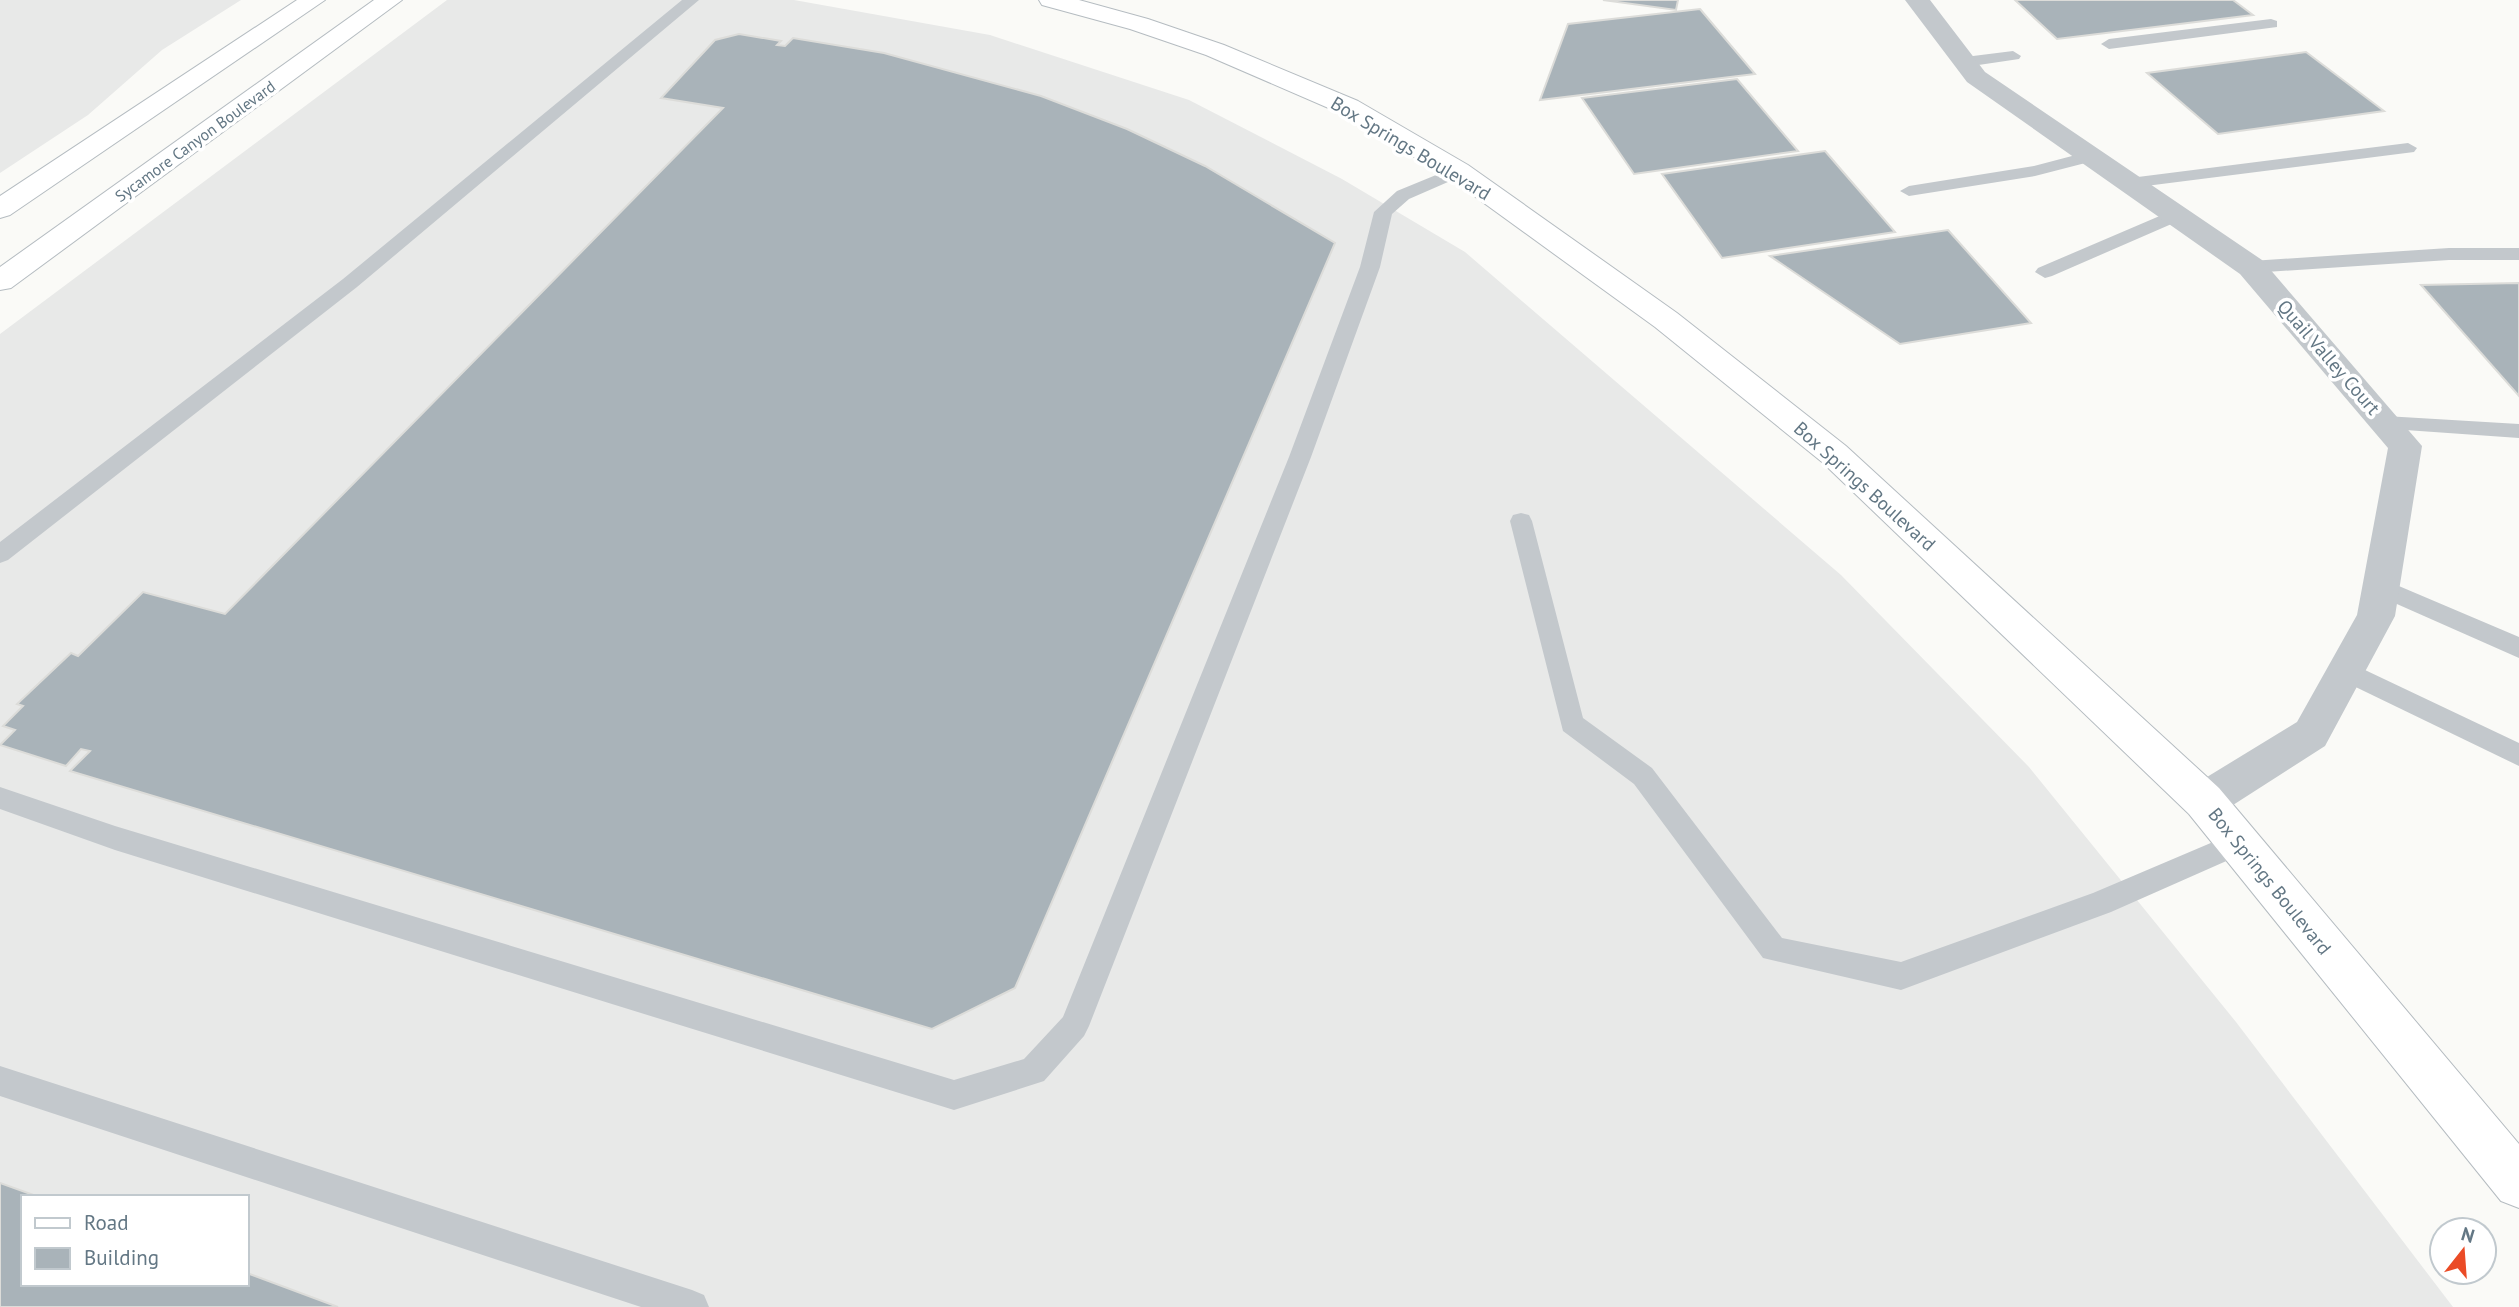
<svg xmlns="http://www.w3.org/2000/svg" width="2519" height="1307" font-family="'PT Sans',sans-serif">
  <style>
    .built { fill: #e8e9e8; fill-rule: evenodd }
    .building { fill: #a9b3b9; stroke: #dcdcd9; stroke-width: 2 }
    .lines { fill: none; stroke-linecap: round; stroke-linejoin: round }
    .secondary-casing { stroke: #b5bcc1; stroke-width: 2 }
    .lane { fill: #c3c8cc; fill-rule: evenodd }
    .street { fill: #c3c8cc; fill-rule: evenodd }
    .secondary { fill: #fff; fill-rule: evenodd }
    .labels { text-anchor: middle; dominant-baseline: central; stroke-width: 7; stroke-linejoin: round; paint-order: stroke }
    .far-street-label { font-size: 16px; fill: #637784; stroke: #fff }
    .street-label { font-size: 19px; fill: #637784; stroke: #fff }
  </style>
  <rect width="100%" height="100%" fill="#fafaf7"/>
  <!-- built -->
  <path class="built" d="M0,0H241L162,50L88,115L0,173Z
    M447,0H794L990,35L1189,100L1342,179L1465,252L1841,575L2029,767L2236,1022L2453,1307H0V334ZM23,1197H247V1284H23Z"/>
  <!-- building -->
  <path class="building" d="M1603,0H1678L1676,10Z
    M2015,0H2233L2253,15L2057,39Z
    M1700,9L1755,74L1540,100L1568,24Z
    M739,34L781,41L777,45L785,46L793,38L884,53L1041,96L1127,129L1205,166L1335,243L1015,988L932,1029L70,771L90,751L81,749L66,766L0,745L15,730L3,726L23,706L17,704L71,653L78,656L143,592L225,614L723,108L661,98L715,40Z
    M2306,52L2384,111L2218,134L2147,73Z
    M1737,79L1798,151L1634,174L1582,98Z
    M1825,151L1895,232L1722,258L1662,174Z
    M1948,230L2031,323L1900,344L1770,256Z
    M2519,283V396L2421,285Z
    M0,1183L39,1197H23V1284H247V1273L338,1307H0Z"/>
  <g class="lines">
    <!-- secondary casing -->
    <g class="secondary-casing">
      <path id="secondary" d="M297,0H325L10,215L0,218V196Z
        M374,0H402L11,288L0,290V267Z
        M1039,0H1079L1148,19L1224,45L1358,101L1468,165L1677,313L1846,446L2219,788L2519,1144V1208L2501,1201L2189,814L1822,462L1655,327L1448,177L1340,113L1206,55L1130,29L1042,5Z"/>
    </g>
    <!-- lane -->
    <path class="lane" d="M682,0H699L357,287L8,560L0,563V542L343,279Z
      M2271,19L2277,21V27L2109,49L2101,44L2109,39Z
      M2013,51L2021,56L2019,59L1965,67L1957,62L1965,57Z
      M2408,143L2417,148L2414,152L2130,188L2121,183L2130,178Z
      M2091,151L2100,156L2097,160L2035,176L1909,196L1900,191L1909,186L2034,166Z
      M1458,166L1464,167L1467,171L1464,175L1409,199L1392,214L1380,267L1311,457L1089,1026L1084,1036L1044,1081L954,1110L115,850L0,809V787L115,826L954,1080L1024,1059L1063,1017L1289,457L1360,267L1374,212L1397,191Z
      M2176,209L2185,215L2183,219L2052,276L2045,278L2035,272L2038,268Z
      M2449,248H2519V260H2449L2251,273L2241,267L2251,261Z
      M2385,416L2519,424V438L2377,428L2374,423L2377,418Z
      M1521,513L1529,515L1532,521L1583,718L1652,768L1782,938L1901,962L2093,893L2239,831L2249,835L2253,843L2249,851L2111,912L1901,990L1763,958L1634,784L1563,731L1510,521L1513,515Z
      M2380,578L2519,637V658L2372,593L2368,587L2372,581Z
      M2346,661L2519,743V766L2337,678L2334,671L2337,664Z
      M0,1066L692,1290L704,1295L709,1307H641L0,1096Z"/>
    <!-- street -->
    <path class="street" d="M1905,0H1930L1985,72L2262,260L2422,446L2395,616L2325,746L2219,814L2204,819L2189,814L2183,801L2189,788L2297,722L2357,615L2388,448L2240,274L1967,82Z"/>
    <!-- secondary -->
    <use href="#secondary" class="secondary"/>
  </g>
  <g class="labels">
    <!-- far-street labels -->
    <g class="far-street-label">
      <text transform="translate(195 141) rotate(-36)">Sycamore Canyon Boulevard</text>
    </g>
    <!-- street labels -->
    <g class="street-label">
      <text transform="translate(1411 148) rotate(31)">Box Springs Boulevard</text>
      <text transform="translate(2329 357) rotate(49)">Quail Valley Court</text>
      <text transform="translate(1865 486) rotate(42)">Box Springs Boulevard</text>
      <text transform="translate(2270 881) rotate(51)">Box Springs Boulevard</text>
    </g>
  </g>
  <!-- legend -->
  <rect x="21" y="1195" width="228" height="91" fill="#ffffff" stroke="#c1c9ce" stroke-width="2"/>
  <rect x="35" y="1218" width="35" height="10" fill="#ffffff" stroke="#c1c9ce" stroke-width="2"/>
  <text x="84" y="1230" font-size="21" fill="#637784">Road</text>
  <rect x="35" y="1248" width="35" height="21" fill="#a9b3b9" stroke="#c1c9ce" stroke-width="2"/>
  <text x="84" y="1265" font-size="21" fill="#637784">Building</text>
  <!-- north arrow -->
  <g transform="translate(2463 1251) rotate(17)"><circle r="33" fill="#ffffff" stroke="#c1c9ce" stroke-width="2"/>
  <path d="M0-5L12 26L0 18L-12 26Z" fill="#eb4b26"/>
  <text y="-10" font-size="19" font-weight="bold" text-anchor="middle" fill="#637784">N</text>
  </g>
</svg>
